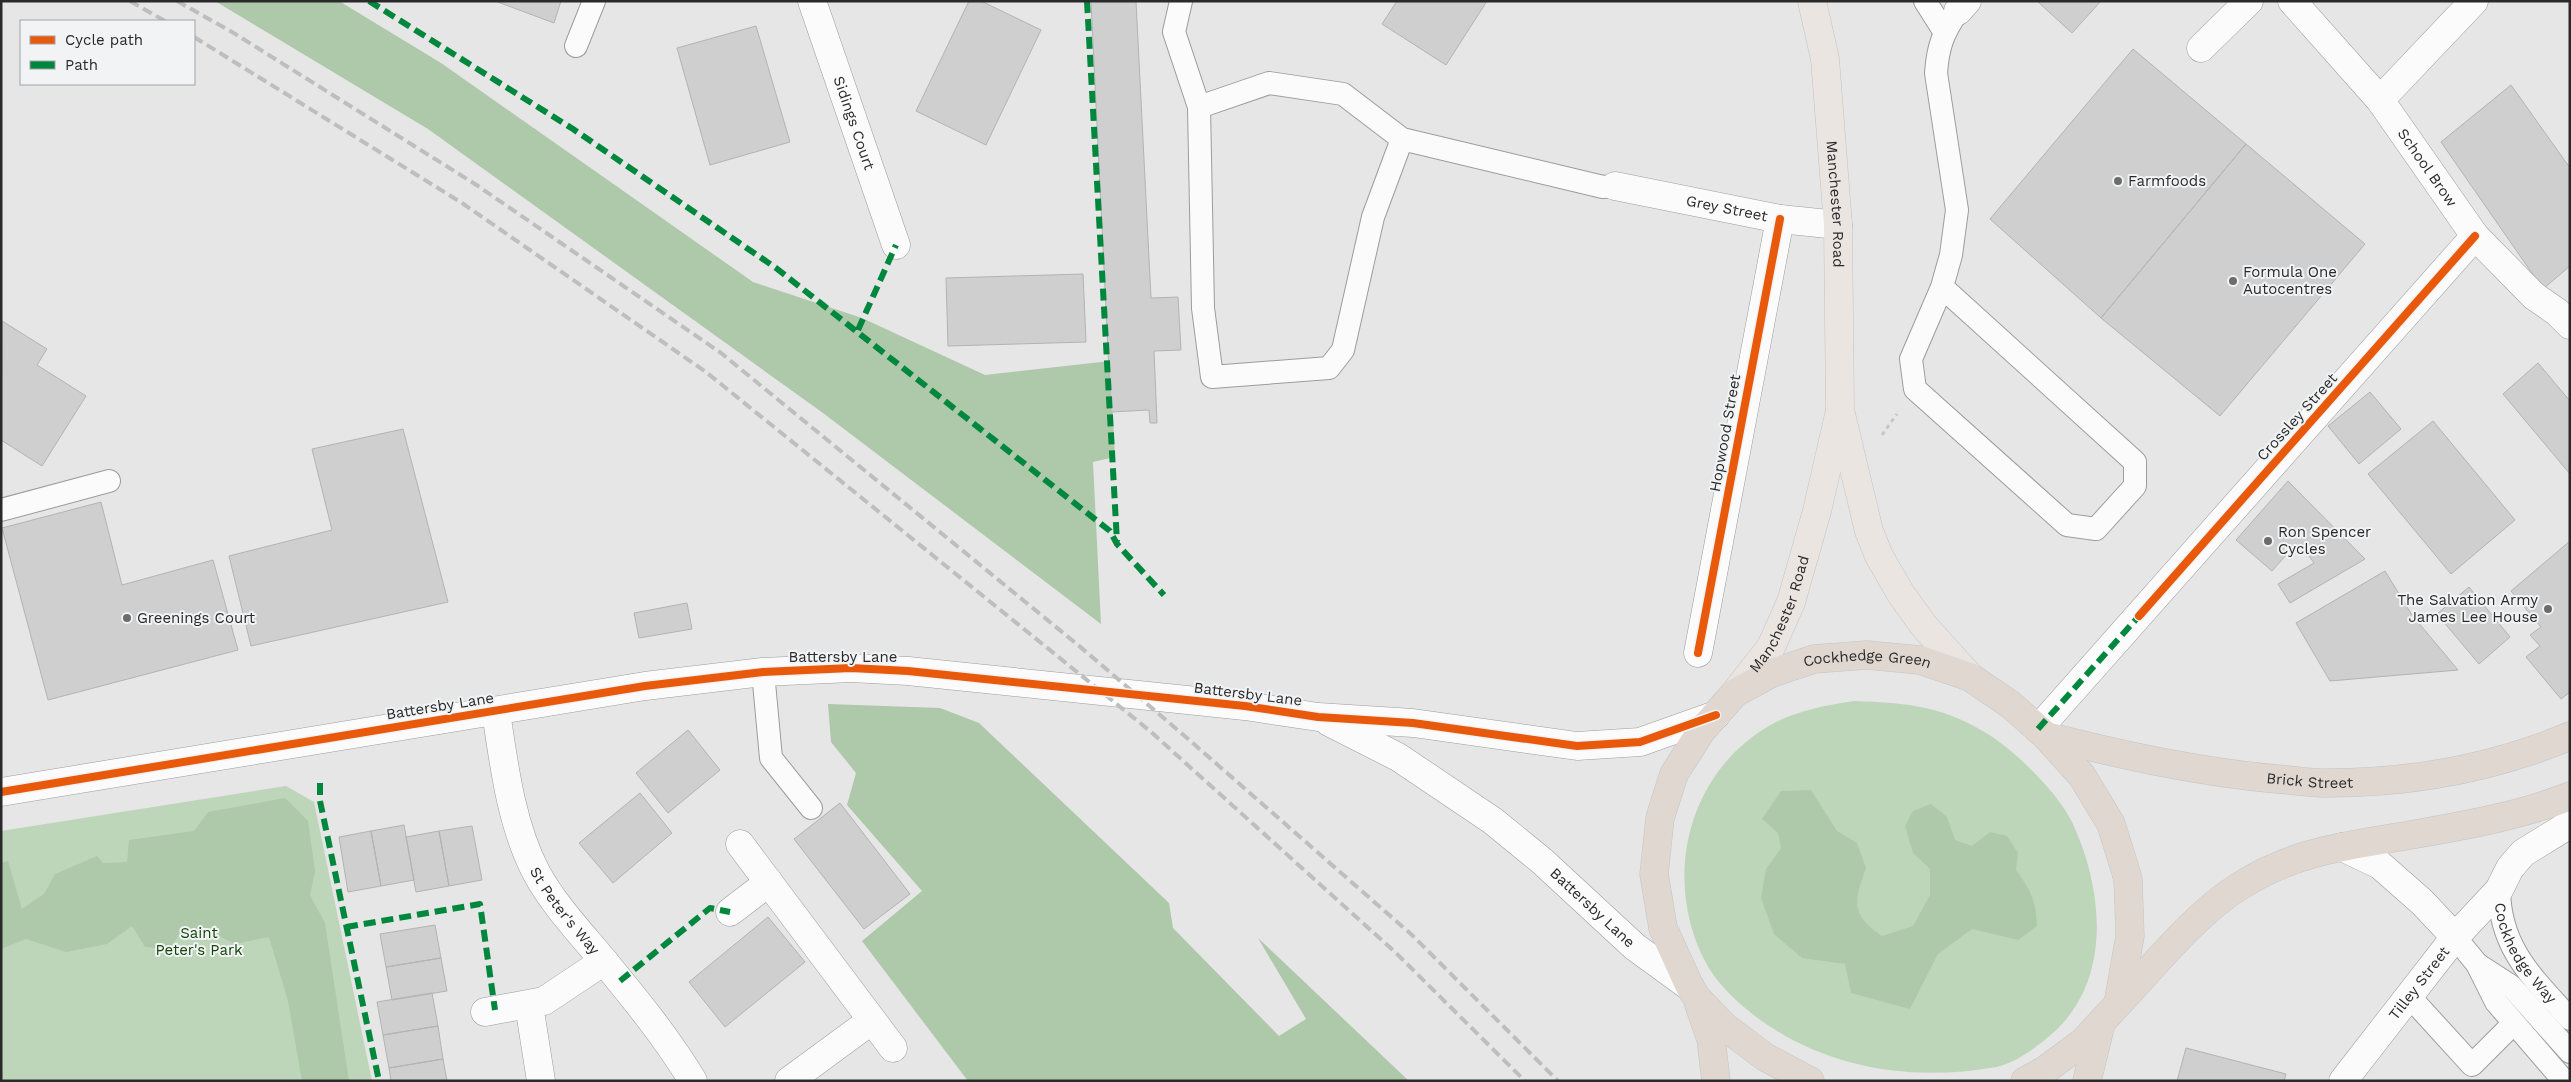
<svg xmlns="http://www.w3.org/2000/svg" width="2571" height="1082" font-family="'Work Sans',sans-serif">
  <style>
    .green { fill: #bdd6b9 }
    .forest { fill: #aec8aa }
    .building { fill: #cfcfcf; stroke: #b3b3b3 }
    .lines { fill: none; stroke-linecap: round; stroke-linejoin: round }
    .lane-casing { stroke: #9c9c9c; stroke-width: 24 }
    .street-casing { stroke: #9c9c9c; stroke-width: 29 }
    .secondary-casing { stroke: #9c9c9c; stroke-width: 29 }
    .primary-casing { stroke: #c4c4c4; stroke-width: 29 }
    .highway-casing { stroke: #c4c4c4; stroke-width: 29 }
    .path { stroke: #c6c6c6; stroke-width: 3; stroke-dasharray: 4 4; stroke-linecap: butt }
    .lane { stroke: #fbfbfb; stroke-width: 22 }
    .street { stroke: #fbfbfb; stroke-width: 28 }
    .secondary { stroke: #fbfbfb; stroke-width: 28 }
    .primary { stroke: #ebe5e1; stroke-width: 28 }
    .highway { stroke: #e0d7d0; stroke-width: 28 }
    .rail { stroke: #bebebe; stroke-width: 4; stroke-dasharray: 10 5; stroke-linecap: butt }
    .quiet { stroke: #00873e; stroke-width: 6; stroke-dasharray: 12 6; stroke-linecap: butt }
    .cycleway-casing { stroke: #f2f3f4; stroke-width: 11 }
    .cycleway { stroke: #e8590c; stroke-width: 8 }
    .poi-dot { fill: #6c6c6c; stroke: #f2f3f4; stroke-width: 2 }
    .labels { text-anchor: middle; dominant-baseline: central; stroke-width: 4; stroke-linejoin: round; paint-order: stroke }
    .street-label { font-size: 15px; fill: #2a2a2b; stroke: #f2f3f4 }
    .poi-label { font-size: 15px; fill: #2a2a2b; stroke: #f2f3f4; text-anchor: start }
    .park-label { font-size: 15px; fill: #13440b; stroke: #f2f3f4 }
  </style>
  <rect width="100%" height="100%" fill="#e6e6e6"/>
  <!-- green -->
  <path class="green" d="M1854,701C1909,703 1944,706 1991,736C2018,754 2058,793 2072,822C2103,888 2113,978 2054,1032C2038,1046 2018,1062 1996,1067C1912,1082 1828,1069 1759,1019C1740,1005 1719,986 1707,965C1660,879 1688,768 1776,722C1801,710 1827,705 1854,701Z
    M286,786L314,802L372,1081H1V831Z"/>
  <!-- forest -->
  <path class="forest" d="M215,1H339L441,63L753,282L862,318L985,375L1110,361L1115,457L1093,462L1101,624L823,413L428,129Z
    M828,704L940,708L979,723L1169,903L1173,928L1279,1036L1306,1019L1258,938L1409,1081H968L862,941L922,891L847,805L856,773L831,742Z
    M1811,790L1837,831L1857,843L1866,868C1854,901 1850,914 1882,936L1913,926L1930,895V869L1913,853L1905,826L1913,811L1931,804L1947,817L1955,840L1972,846L1990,832L2007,836L2018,853L2016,870C2031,891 2036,900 2037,926L2018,940L1972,929L1938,954L1910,1009L1851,993L1845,964L1802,958L1774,934L1761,898L1766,869L1781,848L1778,833L1762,819L1781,791Z
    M285,798L308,821L315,871L310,895L325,923L349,1081H302L288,1001L269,937L235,944L209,931L180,934L169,949L145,947L132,926L107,944L66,952L26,939L1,949V863L8,861L22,909L44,894L55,874L97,856L103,863L127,862L129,840L194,831L208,812Z"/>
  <!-- building -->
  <path class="building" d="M495,1H561L554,23Z
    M969,1H981L1041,30L986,145L916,111Z
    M1091,1H1136L1151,298L1178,297L1181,350L1154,351L1157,423H1150L1149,410L1111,412Z
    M1397,1H1487L1446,65L1382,24Z
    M2037,1H2101L2072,33Z
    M756,26L790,142L710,165L677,48Z
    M2133,49L2246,144L2101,318L1990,219Z
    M2511,85L2570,168V266L2543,289L2441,142Z
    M2246,144L2365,244L2220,416L2101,318Z
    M1083,274L1086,342L948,346L946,278Z
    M2,321L47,349L37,365L86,396L42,466L1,440Z
    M2538,363L2570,401V474L2503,394Z
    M2370,392L2401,429L2359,464L2328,426Z
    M2433,421L2515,520L2451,574L2368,474Z
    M403,429L448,602L251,646L229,556L332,530L312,449Z
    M2288,481L2365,559L2290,603L2278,584L2314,563L2306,552L2296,544L2272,571L2236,540Z
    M101,502L122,585L213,560L238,650L48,700L2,528Z
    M2570,541V692L2561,699L2526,657L2540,646L2530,635L2541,627L2511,591Z
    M2385,571L2412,615L2458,670L2330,681L2296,623Z
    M2469,587L2510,637L2479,664L2437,614Z
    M687,603L692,629L639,638L634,613Z
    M688,730L720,770L668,813L636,773Z
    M640,793L672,833L613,883L579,843Z
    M840,803L910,894L864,929L794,839Z
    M404,825L414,880L381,886L371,831Z
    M472,826L482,880L449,886L439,831Z
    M371,831L381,886L348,892L339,837Z
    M439,831L449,886L416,892L406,837Z
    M768,917L805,962L725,1027L689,982Z
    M435,925L441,958L386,967L380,934Z
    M441,958L447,991L392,1000L386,967Z
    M432,993L438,1026L383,1035L377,1002Z
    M438,1026L443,1059L389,1068L383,1035Z
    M2186,1048L2286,1074L2284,1081H2177Z
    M443,1059L447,1081H391L389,1068Z"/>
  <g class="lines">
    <!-- lane casing -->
    <g class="lane-casing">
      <g id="lane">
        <path d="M1181,1L1174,32L1199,107"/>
        <path d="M1925,1L1944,31"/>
        <path d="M576,46L594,1"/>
        <path d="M1402,139L1373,217L1343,350L1329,368L1212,377L1203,308L1199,107L1269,83L1343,94L1402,139L1603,187L1615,186"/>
        <path d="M1942,287L2135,462V486L2096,529L2067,525L1915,389L1911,359L1942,287L1951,255L1957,210L1936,73C1938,46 1943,33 1958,11"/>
        <path d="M1,510L109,481"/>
        <path d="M763,672L771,758L811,808"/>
        <path id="s1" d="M2499,890C2500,949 2533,978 2570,1019"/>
        <path d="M2455,937L2477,964L2496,1002L2564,1081"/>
        <path d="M2477,964L2511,986L2570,1052"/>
        <path d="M2409,996L2472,1065L2513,1024"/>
      </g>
    </g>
    <!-- street casing -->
    <g class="street-casing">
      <g id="street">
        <path id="s2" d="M812,1L896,245"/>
        <path id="s3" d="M2292,1L2380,100L2475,236L2534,296L2557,312L2570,325"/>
        <path d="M1958,11L1967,1"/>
        <path d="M2201,48L2249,1"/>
        <path d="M2380,100L2474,1"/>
        <path id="s4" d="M1615,186L1780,219L1838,225"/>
        <path d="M1698,653L1780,219"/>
        <path id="s5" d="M496,712C504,765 511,824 536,872C552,902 576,928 598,954C631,994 666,1036 693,1081"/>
        <path d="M2038,729L2475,236"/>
        <path d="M740,844L893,1048"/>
        <path d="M2342,847L2380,865L2422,902L2455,937"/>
        <path d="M730,912L769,882"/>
        <path d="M529,1005L541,1081"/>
        <path d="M485,1012L544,1001L604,961"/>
        <path d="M789,1081L872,1020"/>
        <path id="s6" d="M2343,1081L2455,937L2499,890L2510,868L2523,853L2570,824"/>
      </g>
    </g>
    <!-- secondary casing -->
    <g class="secondary-casing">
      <g id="secondary">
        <path id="s7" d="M1329,722L1398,757L1493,821L1542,861L1635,947L1690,987"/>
        <path d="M1,792L645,686L763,672L851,668L908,671L1245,706L1318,717L1413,723L1577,746L1640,742L1716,715"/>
      </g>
    </g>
    <!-- primary casing -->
    <g class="primary-casing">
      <g id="primary">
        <path id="s8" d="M1812,1L1825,59L1838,225L1840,410L1869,531L1879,556L1901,594L1924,626L1970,677"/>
        <path id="s9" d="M1735,693L1771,647L1791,602L1817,511L1839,415"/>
      </g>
    </g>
    <!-- highway casing -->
    <g class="highway-casing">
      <g id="highway">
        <path id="s10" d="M2046,736C2122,755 2198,772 2277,779C2293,780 2309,783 2326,783C2408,783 2493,768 2570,736"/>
        <path d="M2118,1004C2154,966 2196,913 2240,886C2293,852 2344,846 2405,836C2461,826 2517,817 2570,796"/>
        <path d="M1699,1005L1711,1039L1716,1081"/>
        <path id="s11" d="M1810,1081L1765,1057L1725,1027L1697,998L1690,987L1663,928L1654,874L1660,818L1674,774L1702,730L1735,693L1772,673L1814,659L1867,655L1920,660L1970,677L2011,705L2046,736L2082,776L2111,824L2128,879L2130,936L2118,1004L2083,1042L2045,1070L2025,1081"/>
        <path d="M2087,1081L2101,1023"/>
      </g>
    </g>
    <!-- path -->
    <path class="path" d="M1882,435L1897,414"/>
    <!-- lane -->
    <use href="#lane" class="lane"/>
    <!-- street -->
    <use href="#street" class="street"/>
    <!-- secondary -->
    <use href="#secondary" class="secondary"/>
    <!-- primary -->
    <use href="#primary" class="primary"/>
    <!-- highway -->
    <use href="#highway" class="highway"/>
    <!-- rail -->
    <path class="rail" d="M130,1L165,21
      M177,1L232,32L475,184L721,353L1078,645L1187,738L1412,935L1558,1081
      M194,37L462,203L706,372L1150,731L1395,952L1525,1081"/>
    <!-- quiet -->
    <path class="quiet" d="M369,1L573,129L776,268L1110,531L1117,544L1164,595
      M1087,1L1117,542
      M858,330L896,245
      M2038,729L2139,616
      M320,783V801L379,1081
      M346,927L480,904L495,1010
      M620,981L710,908L730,912"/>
    <!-- cycleway casing -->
    <g class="cycleway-casing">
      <path id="cycleway" d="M2139,616L2475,236
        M1698,653L1780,219
        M1,792L645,686L763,672L851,668L908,671L1245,706L1318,717L1413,723L1577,746L1640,742L1716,715"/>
    </g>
    <!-- cycleway -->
    <use href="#cycleway" class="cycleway"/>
  </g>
  <!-- markers -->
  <g class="poi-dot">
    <circle cx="2118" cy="181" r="5"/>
    <circle cx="2233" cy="281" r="5"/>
    <circle cx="2268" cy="541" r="5"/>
    <circle cx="2548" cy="609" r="5"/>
    <circle cx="127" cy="618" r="5"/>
  </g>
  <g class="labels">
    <!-- street labels -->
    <g class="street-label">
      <text stroke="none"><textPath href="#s2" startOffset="129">Sidings Court</textPath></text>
      <text stroke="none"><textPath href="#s3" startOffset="215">School Brow</textPath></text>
      <text stroke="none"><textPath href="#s8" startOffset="205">Manchester Road</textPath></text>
      <text stroke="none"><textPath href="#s4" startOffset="114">Grey Street</textPath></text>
      <text transform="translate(2297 417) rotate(-48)">Crossley Street</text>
      <text transform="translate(1725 433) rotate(-80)">Hopwood Street</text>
      <text stroke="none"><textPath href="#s9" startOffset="92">Manchester Road</textPath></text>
      <text x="843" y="657">Battersby Lane</text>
      <text stroke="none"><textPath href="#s11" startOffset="618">Cockhedge Green</textPath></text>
      <text transform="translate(1248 694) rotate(7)">Battersby Lane</text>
      <text transform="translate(440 706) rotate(-9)">Battersby Lane</text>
      <text stroke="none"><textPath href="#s10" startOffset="268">Brick Street</textPath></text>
      <text stroke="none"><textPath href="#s7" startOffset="324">Battersby Lane</textPath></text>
      <text stroke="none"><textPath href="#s5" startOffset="214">St Peter's Way</textPath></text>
      <text stroke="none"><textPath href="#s1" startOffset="70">Cockhedge Way</textPath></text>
      <text stroke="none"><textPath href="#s6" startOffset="124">Tilley Street</textPath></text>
    </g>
    <!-- poi labels -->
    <g class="poi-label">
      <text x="2128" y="181">Farmfoods</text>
      <text x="2243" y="272">Formula One<tspan x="2243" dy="17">Autocentres</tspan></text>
      <text x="2278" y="532">Ron Spencer<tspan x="2278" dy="17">Cycles</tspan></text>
      <text x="2538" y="600" text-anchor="end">The Salvation Army<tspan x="2538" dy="17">James Lee House</tspan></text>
      <text x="137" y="618">Greenings Court</text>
    </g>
    <!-- park labels -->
    <g class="park-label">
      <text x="199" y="933">Saint<tspan x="199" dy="17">Peter's Park</tspan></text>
    </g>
  </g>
  <!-- border -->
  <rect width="2571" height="1082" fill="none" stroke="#2a2a2b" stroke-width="5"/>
  <!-- legend -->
  <rect x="20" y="20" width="175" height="65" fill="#f2f3f4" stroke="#a2a3a4"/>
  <rect x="30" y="36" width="25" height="8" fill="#e8590c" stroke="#a2a3a4"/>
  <text x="65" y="45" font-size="15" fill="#2a2a2b">Cycle path</text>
  <rect x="30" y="61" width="25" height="8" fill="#00873e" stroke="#a2a3a4"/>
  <text x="65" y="70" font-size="15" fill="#2a2a2b">Path</text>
</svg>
